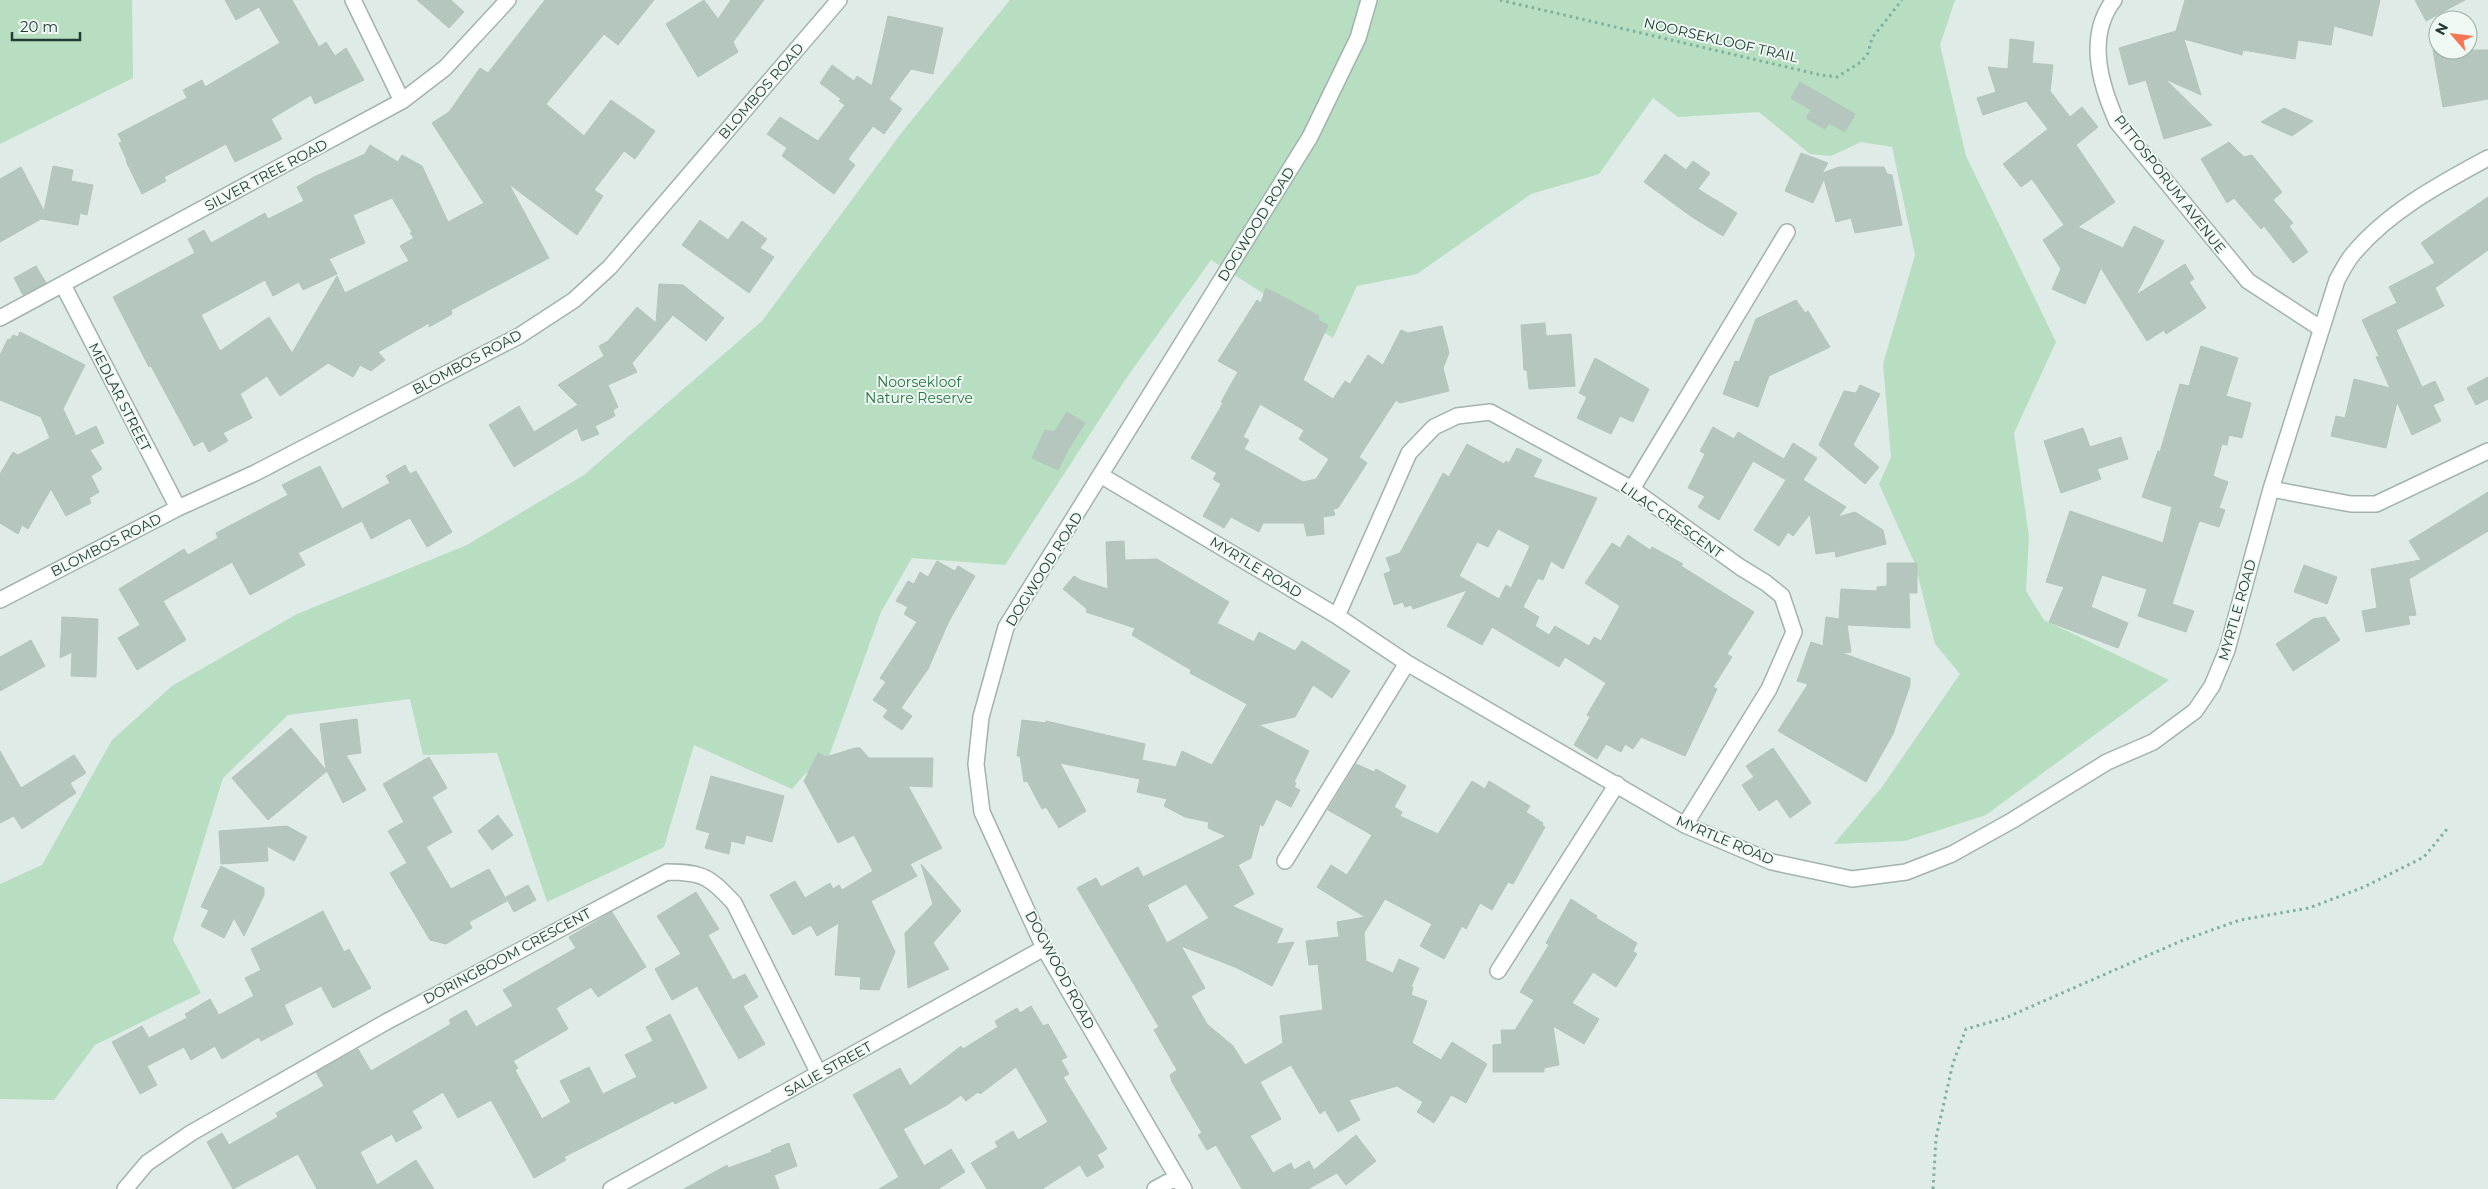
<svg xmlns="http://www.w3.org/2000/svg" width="2488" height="1189" font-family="Montserrat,sans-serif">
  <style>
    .green { fill: #b7dec0 }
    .building { fill: #b5c6bf; stroke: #b2c5bd; fill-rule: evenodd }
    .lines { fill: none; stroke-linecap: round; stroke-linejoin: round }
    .minor-casing { stroke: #a2b3ad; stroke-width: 18 }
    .path { stroke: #7eb09f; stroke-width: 3; stroke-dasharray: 2.5 4; stroke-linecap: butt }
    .minor { stroke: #fff; stroke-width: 15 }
    .labels { text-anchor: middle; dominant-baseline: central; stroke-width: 4; stroke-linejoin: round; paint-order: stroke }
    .street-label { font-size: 14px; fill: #203c34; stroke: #f0f8f4 }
    .park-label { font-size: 14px; fill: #287544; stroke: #f0f8f4 }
  </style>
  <rect width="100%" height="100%" fill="#dfebe6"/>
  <!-- green -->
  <path class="green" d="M0,0H132L133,78L0,144Z
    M1010,0H1955L1940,45L1966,156L2056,342L2014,433L2029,536L2026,591L2044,620L2169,680L1986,815L1905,841L1834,844L1882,787L1960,674L1935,644L1915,564L1879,484L1891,457L1883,364L1915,255L1892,147L1861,142L1831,156L1810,154L1759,112L1678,117L1653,98L1599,174L1531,194L1417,274L1357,286L1333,338L1211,260L1127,377L1005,565L912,558L881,612L829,756L804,775L792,789L694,745L664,847L547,902L497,753L423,755L410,699L288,715L223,778L173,940L201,993L95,1045L54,1100L0,1099V884L42,865L112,740L172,686L297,614L467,545L584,475L762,321L902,132Z"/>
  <!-- building -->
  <path class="building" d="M225,0H292L319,47L326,42L335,56L346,48L364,80L315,104L311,95L271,119L282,139L235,162L226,144L164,177L166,181L142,194L126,161H127L119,143L122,142L118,134L187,98L183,90L202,80L205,87L280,43L259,7L236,20Z
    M417,0H451L464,12L449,28Z
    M545,0H654L618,45L604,34L546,104L584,136L611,100L655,131L635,159L624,151L594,190L603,196L577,235L509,184L549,258L451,310L452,314L429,327V323L378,352L385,360L371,371L360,365L353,377L328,363L280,396L267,376L240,394L252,418L223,433L228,441L209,452L203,441L194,446L151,366L149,367L113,297L195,253L188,239L204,230L211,243L265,213L268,219L304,201L297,187L314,177L365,154L370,145L398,162L402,155L422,166L448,222L484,203L432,123L449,112L480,68L488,73ZM392,198L412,232L410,233L414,238L400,246L409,261L345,293L337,276L292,353L269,317L220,351L201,315L265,280L273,296L299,282L303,290L337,274L329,259L365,243L353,215Z
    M704,0L718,19L731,0H764L733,42L738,52L698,77L666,24Z
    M2185,0H2380L2372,36L2334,26L2331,45L2298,40L2295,59L2243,50L2242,55L2184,39L2201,95L2165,79L2212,125L2164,139L2146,80L2129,85L2119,48L2176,31Z
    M2415,0H2465L2426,21Z
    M888,16L943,28L933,74L911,69L889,99L902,109L884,134L873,126L848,159L855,165L834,194L782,156L787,148L767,134L780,117L818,141L845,105L839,101L841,99L820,83L832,65L854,81L857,76L872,86Z
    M2010,39L2034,42L2032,63L2053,65L2050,91L2070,117L2082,107L2098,127L2076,145L2115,202L2078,227L2123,248L2134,226L2164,241L2136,295L2185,264L2194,279L2189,282L2206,308L2166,334L2164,330L2147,341L2101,268L2085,304L2052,289L2061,269L2043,240L2064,225L2032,179L2021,187L2003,164L2048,129L2026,101L1983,115L1977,98L1996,92L1988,67L2008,69Z
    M2433,50H2488V99L2443,107Z
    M1800,82L1855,114L1845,132L1829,123L1825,129L1806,118L1811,110L1791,98Z
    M2284,108L2313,121L2292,136L2261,122Z
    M2229,142L2244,157L2252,155L2282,192L2273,200L2293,223L2289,226L2308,252L2293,263L2264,226L2261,229L2234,198L2227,203L2201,159Z
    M1801,153L1828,163L1822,173L1839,167H1884L1887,174L1892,175L1902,225L1855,233L1851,218L1836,222L1824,179L1813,203L1785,191Z
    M1665,154L1686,170L1693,161L1710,173L1698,189L1737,213L1723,236L1692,217L1644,182Z
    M53,166L73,170L71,181L93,185L87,215L80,213L78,225L41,219L0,242V179L21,167L44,211Z
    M2488,197V250L2435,288L2444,306L2396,330L2422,387L2435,381L2444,400L2433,405L2441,421L2412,435L2397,402L2386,448L2331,436L2336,416L2345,418L2354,379L2390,388L2376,357L2379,356L2362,320L2397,303L2389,287L2435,263L2421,243Z
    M700,220L728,240L742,221L767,239L760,248L774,257L749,293L682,245Z
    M36,266L46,283L23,295L14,278Z
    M659,284L683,285L724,318L706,341L673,315L632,363L637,372L608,385L618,407L613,410L615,416L595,426L599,434L582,441L577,428L514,467L489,425L519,406L534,432L578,405L558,385L604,356L599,346L608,341L637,307L656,323Z
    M1266,288L1319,316L1318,320L1328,325L1303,380L1333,399L1345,381L1350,384L1368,355L1383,365L1401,330L1408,333L1442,326L1449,353L1443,368L1449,391L1400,403L1396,400L1359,457L1367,463L1338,508L1333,509L1335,515L1323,517L1324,534L1307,536L1304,523H1263L1259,532L1231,517L1224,528L1203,516L1221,484L1213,479L1217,473L1191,458L1223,403L1221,402L1238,372L1218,361L1257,300L1261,303ZM1260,404L1304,430L1299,439L1329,459L1316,479L1303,482L1244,449L1249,440L1243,437Z
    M1796,300L1805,313L1808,311L1830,347L1769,376L1758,407L1723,394L1735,361L1739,362L1756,319Z
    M1545,323L1546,336L1571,334L1575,386L1529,389L1527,370H1524L1521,325Z
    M20,332L85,365L63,409L76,436L96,426L104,443L90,450L102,469L91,476L99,492L89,498L91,503L66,516L51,489L28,529L22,525L18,534L0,523V474L13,452L18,455L50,438L41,417L0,400V355L8,339L10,340L13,335L18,337Z
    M2201,346L2238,358L2226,396L2251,403L2242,438L2229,435L2227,445L2222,444L2213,476L2228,482L2219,508L2225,510L2219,527L2200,521L2198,524L2172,604L2194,611L2186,632L2138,616L2147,589L2102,575L2091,607L2128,623L2118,648L2049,622L2064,587L2046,582L2070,511L2163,543L2172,507L2142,497L2158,451L2160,452L2180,384L2189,386Z
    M1595,358L1649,389L1633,422L1620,416L1611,434L1577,418L1587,397L1579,393Z
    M2488,377V399L2476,405L2467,388Z
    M1860,385L1880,394L1853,445L1879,467L1865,484L1819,445L1844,391L1856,393Z
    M1067,412L1085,423L1068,450L1058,470L1032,458L1045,430L1054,432Z
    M1713,427L1734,439L1738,432L1784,459L1793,443L1817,458L1803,480L1846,507L1838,517L1855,512L1883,530L1886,544L1836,557L1835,551L1816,554L1810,514L1793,536L1788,532L1779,546L1754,530L1786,480L1753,461L1719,520L1698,507L1705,496L1688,488L1705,454L1700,451Z
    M2083,428L2090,447L2121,437L2128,459L2097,469L2101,479L2061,493L2044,441Z
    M1467,444L1504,464L1506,461L1509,463L1517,448L1542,460L1533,477L1597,498L1563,569L1551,561L1543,580L1538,578L1523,607L1539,617L1535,626L1549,635L1555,626L1589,646L1594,637L1601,641L1620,606L1585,583L1612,543L1620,548L1628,535L1650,550L1652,547L1683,564L1681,566L1754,612L1727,654L1732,657L1713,687L1717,689L1685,756L1641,737L1633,749L1625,744L1621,752L1606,744L1597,759L1574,745L1590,717L1587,715L1606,683L1565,657L1559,667L1492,627L1482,645L1447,626L1467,590L1413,609L1411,605L1405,607L1403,602L1394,605L1384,574L1391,571L1386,558L1400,553L1443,473L1449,477ZM1498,529L1530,546L1511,588L1506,585L1499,599L1459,576L1477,542L1488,547Z
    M405,465L410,474L416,471L452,532L427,547L410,518L371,539L362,521L298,553L305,565L250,595L232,562L163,601L186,640L137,670L118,638L140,625L119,589L184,549L188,555L218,538L216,533L288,495L282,485L320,466L342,509L390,483L386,476Z
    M2488,492V531L2409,579L2416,615L2408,616L2410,624L2366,632L2362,611L2377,608L2371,569L2421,560L2409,541Z
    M1124,541L1125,560L1157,559L1229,602L1217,623L1254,642L1259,632L1295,651L1302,641L1350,671L1332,698L1313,685L1295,717L1259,725L1309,751L1294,782L1296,783L1294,787L1300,790L1291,807L1276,799L1263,826L1260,824L1251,858L1238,865L1254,894L1232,906L1283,929L1276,944L1294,942L1272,986L1235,967L1181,946L1205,988L1191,996L1207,1024L1233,1046L1245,1065L1283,1043L1280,1016L1323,1010L1318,964L1309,965L1306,941L1339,937L1337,922L1365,917L1317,887L1331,865L1347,875L1372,835L1328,810L1356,764L1374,772L1376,769L1406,786L1394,807L1402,812L1400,816L1438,834L1472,781L1485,789L1489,781L1530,806L1526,812L1543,823L1542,825L1545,827L1513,884L1508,882L1492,910L1480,903L1466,929L1462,926L1444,959L1420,946L1432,924L1385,899L1364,933L1366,961L1393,973L1399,959L1419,968L1411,987H1413L1411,995L1427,1001L1412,1043L1441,1060L1452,1042L1487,1064L1466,1103L1451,1095L1434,1123L1417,1112L1423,1102L1397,1086L1349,1100L1360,1120L1338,1132L1325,1110L1320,1114L1291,1065L1260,1082L1281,1119L1250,1136L1273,1173L1291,1163L1294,1170L1309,1161L1314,1170L1356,1135L1376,1161L1346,1185L1337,1173L1308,1189H1242L1216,1145L1207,1150L1198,1135L1202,1133L1172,1082L1170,1075L1177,1070L1154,1030L1159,1027L1077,888L1096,878L1101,887L1138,867L1143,877L1226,836L1208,828L1209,822L1185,817L1164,806L1167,799L1137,792L1140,779L1060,763L1086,811L1059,828L1046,807L1042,809L1027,781L1024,782L1020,756H1017L1022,720L1046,723V721L1145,744L1142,760L1176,767L1182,751L1212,765L1247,704L1190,673L1191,670L1132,635L1135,628L1086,612L1087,609L1063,589L1074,576L1080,580L1108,589L1106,542ZM1186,884L1209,918L1167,943L1147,905Z
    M937,561L955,571L958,566L975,576L949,621L928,669L901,708L912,716L902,730L883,717L888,710L873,700L886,682L880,678L917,622L904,614L908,607L896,601L908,581L914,584L920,572L928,577Z
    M1887,563H1917V593H1909L1910,628L1847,625L1851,652L1842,653L1910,678V685L1893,734L1866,782L1778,731L1808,684L1797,681L1811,642L1823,646L1826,617L1839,619L1841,589L1877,591V587L1887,586Z
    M2304,565L2337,577L2327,604L2294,592Z
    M62,617L98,619L96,677L71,676L72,652L60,658Z
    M2325,617L2340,640L2293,671L2276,644L2313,619Z
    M31,640L45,666L0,691V657Z
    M357,719L361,753L346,755L366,790L343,803L327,771L268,820L232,778L291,728L326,770L320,724Z
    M855,748H860L869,758H933L932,787L908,786L942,848L910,864L917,876L871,901L895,952L879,990L860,989L861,977L835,975L839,923L817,936L811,925L793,935L770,895L795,881L805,898L830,883L833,889L839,885L842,890L873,871L854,835L838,843L804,781L818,753L826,757Z
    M1773,748L1811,803L1790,818L1777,799L1759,811L1742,785L1754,777L1746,766Z
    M0,751L21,788L74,755L86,773L70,783L76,793L22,829L14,816L0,823Z
    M429,757L447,788L432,797L452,832L426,847L451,889L489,869L507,901L469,922L472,928L446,944L430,940L390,873L407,863L388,831L404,822L383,784Z
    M711,776L784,796L772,842L746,835L744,844L731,841L729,854L705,848L710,833L696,829Z
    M498,815L513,835L492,850L478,831Z
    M287,826L307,837L294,861L267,846L268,861L221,864L219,831Z
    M921,864L961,911L933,943L949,969L908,988L905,933L933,904Z
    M221,866L264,888V895L244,936L234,918L224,938L201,926L209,910L201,907Z
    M528,885L536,900L514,912L506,897Z
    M696,892L719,929L708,935L733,980L745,974L758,997L743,1006L765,1044L739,1059L697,986L672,1000L655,969L681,954L657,916Z
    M1571,899L1597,916L1596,918L1637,943L1633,951L1637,954L1616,987L1593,972L1572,1003L1599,1019L1584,1044L1553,1026L1559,1065L1544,1068V1072H1493V1045L1502,1044L1501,1030H1515L1534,1000L1520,992L1549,945L1546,943Z
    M323,911L344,952L349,949L371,988L333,1008L321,986L284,1005L293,1024L261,1041L259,1037L222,1059L215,1046L191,1060L184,1047L147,1066L157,1085L140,1094L112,1042L142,1026L149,1038L187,1018L185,1014L210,999L219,1015L254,996L245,978L261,970L251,949Z
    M612,912L646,967L598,997L591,987L556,1008L568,1029L513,1061L518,1068L515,1070L542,1119L571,1102L560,1081L589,1067L603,1094L637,1077L625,1055L653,1041L646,1027L670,1014L707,1088L675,1104L673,1101L564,1157L566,1160L534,1178L491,1100L458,1118L443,1092L412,1111L422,1128L396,1142L392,1134L360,1152L377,1185L416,1160L434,1189H317L298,1154L233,1189L207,1142L222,1133L229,1145L278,1117L276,1113L324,1086L316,1072L358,1049L371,1071L451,1024L449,1020L466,1010L476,1027L513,1006L503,990L576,948L569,937Z
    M1031,1006L1043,1026L1048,1024L1067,1057L1061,1060L1069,1074L1063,1077L1107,1149L1097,1155L1104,1167L1087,1177L1080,1165L1042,1189H987L971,1163L998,1147L995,1142L1013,1131L1018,1140L1048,1122L1016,1067L980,1094L978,1092L966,1101L961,1095L947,1105L903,1129L924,1166L951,1149L965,1172L938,1189H879L899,1177L853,1095L900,1068L910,1086L961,1046L963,1049L998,1027L995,1021L1017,1008L1020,1013Z
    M789,1143L797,1166L774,1175L779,1189H684L727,1165L728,1168L772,1152L771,1150Z"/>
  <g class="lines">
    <!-- minor casing -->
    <g class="minor-casing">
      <path id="minor" d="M353,0L402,101
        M2114,0C2086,36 2100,84 2117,122L2248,281L2320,328
        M63,285L178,508
        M0,318L402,101L445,68L508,0
        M1102,476L1337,616L1407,663L1685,825L1772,862L1852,879L1906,872L1952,854L2013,820L2107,762L2153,742L2195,711L2212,686L2227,650L2271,489L2337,280C2342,271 2347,261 2353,254C2389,211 2440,184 2488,158
        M1632,489L1787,232
        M2271,489L2351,504H2376L2488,451
        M0,600L178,508L255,473L519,336L574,300L610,267L839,0
        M1337,616L1409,453L1434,427L1457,416L1490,412L1632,489L1740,567L1766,583L1782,596L1794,632L1769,689L1685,825
        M1285,861L1407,663
        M1498,971L1617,784
        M125,1189L147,1163L191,1133L386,1022L667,872C704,872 709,877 734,903L819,1074
        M611,1189L1044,948
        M1155,1189L1177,1177
        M1184,1189L1044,948L982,812L976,764L981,717L1006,627L1310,137L1358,38L1369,0"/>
    </g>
    <!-- path -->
    <path class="path" d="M1500,0L1821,75L1837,77L1861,62L1868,53L1872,38L1902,0
      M1933,1189L1936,1138L1953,1063L1966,1029L2005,1018L2181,941L2240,920L2309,908L2364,887L2424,857L2447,829"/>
    <!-- minor -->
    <use href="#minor" class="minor"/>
  </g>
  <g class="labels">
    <!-- street labels -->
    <g class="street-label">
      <text transform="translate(1721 40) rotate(13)">NOORSEKLOOF TRAIL</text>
      <text transform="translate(761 91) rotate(-49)">BLOMBOS ROAD</text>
      <text transform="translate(266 175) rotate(-28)">SILVER TREE ROAD</text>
      <text transform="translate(2170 184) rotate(52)">PITTOSPORUM AVENUE</text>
      <text transform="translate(1256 224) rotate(-58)">DOGWOOD ROAD</text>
      <text transform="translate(467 362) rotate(-28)">BLOMBOS ROAD</text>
      <text transform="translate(120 397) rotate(63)">MEDLAR STREET</text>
      <text transform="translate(1672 520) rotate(35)">LILAC CRESCENT</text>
      <text transform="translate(106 545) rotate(-27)">BLOMBOS ROAD</text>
      <text transform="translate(1256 567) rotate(31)">MYRTLE ROAD</text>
      <text transform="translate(1044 569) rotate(-58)">DOGWOOD ROAD</text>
      <text transform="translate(2237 610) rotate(-74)">MYRTLE ROAD</text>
      <text transform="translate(1725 840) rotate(23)">MYRTLE ROAD</text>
      <text transform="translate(507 956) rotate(-28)">DORINGBOOM CRESCENT</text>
      <text transform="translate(1060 970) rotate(62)">DOGWOOD ROAD</text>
      <text transform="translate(828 1069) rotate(-29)">SALIE STREET</text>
    </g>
    <!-- park labels -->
    <g class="park-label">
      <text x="919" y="382">Noorsekloof<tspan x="919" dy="16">Nature Reserve</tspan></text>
    </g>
  </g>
  <!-- north arrow -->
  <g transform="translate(2453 35) rotate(298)"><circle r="24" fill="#f0f8f4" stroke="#9dada7"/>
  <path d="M0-4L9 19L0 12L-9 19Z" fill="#f87551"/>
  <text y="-8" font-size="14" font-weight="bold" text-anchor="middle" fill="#203c34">N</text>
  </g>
  <!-- scale -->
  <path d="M12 32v8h68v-8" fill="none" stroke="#203c34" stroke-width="2.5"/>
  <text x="20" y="32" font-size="15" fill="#203c34" stroke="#f0f8f4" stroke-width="4" paint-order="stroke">20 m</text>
</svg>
